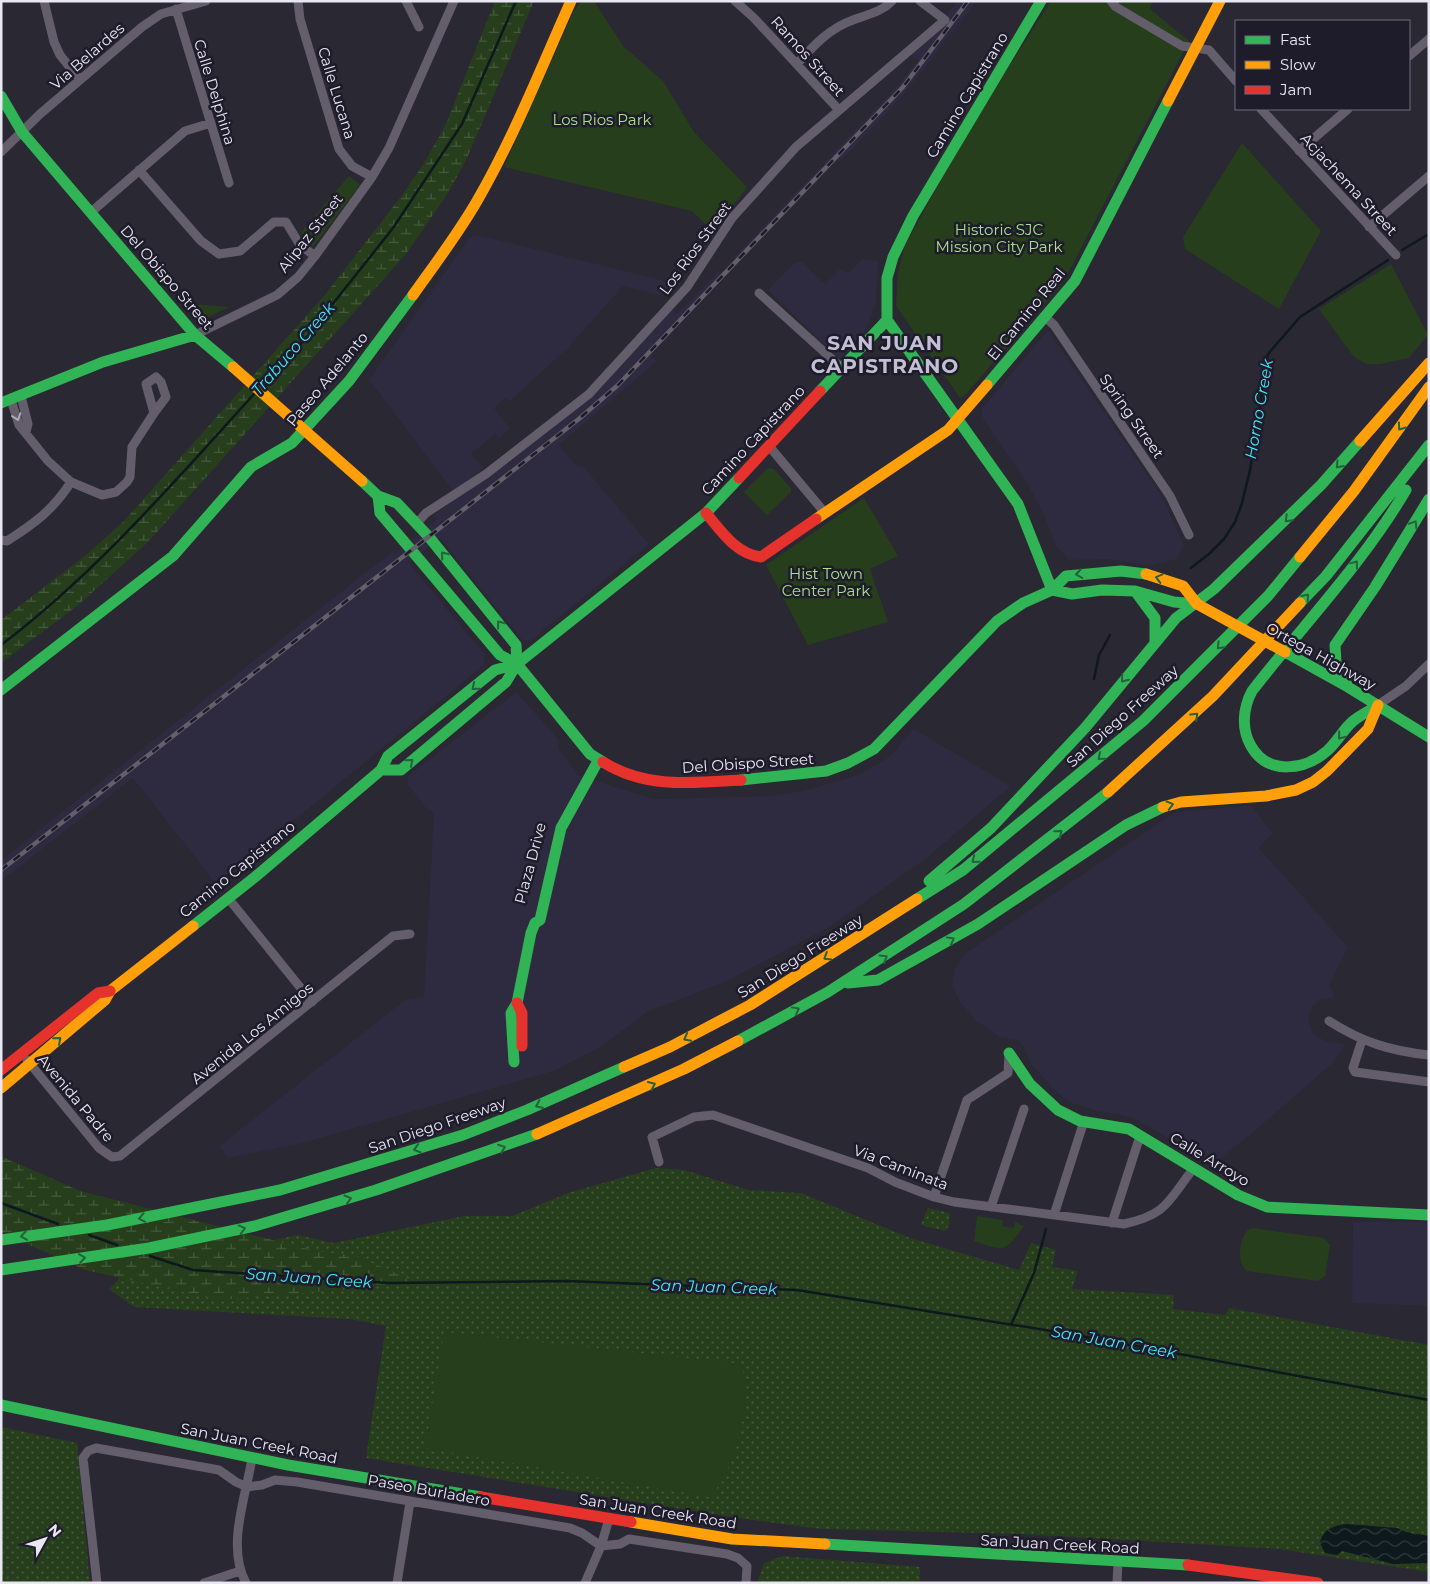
<svg xmlns="http://www.w3.org/2000/svg" width="1430" height="1584" font-family="Montserrat,sans-serif">
  <style>
    .built { fill: #2e2a3f }
    .grass { fill: url(#grass-dots) }
    .wetland { fill: url(#wetland-marsh) }
    .park { fill: #273e1c }
    .water { fill: url(#water-waves) }
    .lines { fill: none; stroke-linecap: round; stroke-linejoin: round }
    .stream { stroke: #0d191c; stroke-width: 2.5 }
    .street { stroke: #635d6c; stroke-width: 9 }
    .fast { stroke: #30b455; stroke-width: 11 }
    .slow { stroke: #ff9f0a; stroke-width: 11 }
    .jam { stroke: #e5322d; stroke-width: 11 }
    .rail-casing { stroke: #645f6b; stroke-width: 4.5 }
    .rail { stroke: #1e1b2b; stroke-width: 2.5; stroke-dasharray: 8; stroke-linecap: butt }
    .oneway { stroke: #aca9b6 }
    .oneway2 { stroke: #26603e }
    .labels { text-anchor: middle; dominant-baseline: central; stroke-width: 5; stroke-linejoin: round; paint-order: stroke }
    .street-label { font-size: 15px; fill: #e8e7f2; stroke: #1e1b2b }
    .park-label { font-size: 15px; fill: #a8e189; stroke: #1e1b2b }
    .water-label { font-size: 16px; font-style: italic; fill: #43e5f5; stroke: #1e1b2b }
    .district-label { font-size: 20px; font-weight: bold; letter-spacing: 1px; fill: #c3c0d6; stroke: #1e1b2b }
  </style>
  <defs>
    <pattern id="grass-dots" width="8" height="8" patternUnits="userSpaceOnUse" patternTransform="scale(1.25)"><rect width="8" height="8" fill="#273e1c"/><path d="M2 2h.1M6 6h.1" fill="none" stroke="#465a3d" stroke-width="1.8" stroke-linecap="round"/></pattern>
    <pattern id="wetland-marsh" width="20" height="14" patternUnits="userSpaceOnUse" patternTransform="scale(1.25)"><rect width="20" height="14" fill="#273e1c"/><path d="M1 5h8M5 5V1M11 12h8M15 12V8" fill="none" stroke="#465a3d"/></pattern>
    <pattern id="water-waves" width="16" height="10" patternUnits="userSpaceOnUse" patternTransform="scale(1.25)"><rect width="16" height="10" fill="#0d191c"/><path d="M0 5q4-4 8 0t8 0" fill="none" stroke="#303a3d"/></pattern>
  </defs>
  <rect width="100%" height="100%" fill="#2a2832"/>
  <!-- built -->
  <path class="built" d="M957,1H977L904,94L840,162L837,160L651,355L657,361L559,445L576,465L584,467L649,544L530,641L522,640L440,538L409,563L485,655L483,666L216,884L133,778L1,881V860L393,551L395,553L437,519L434,516L465,491L527,447L672,309L677,314L719,271L724,273L735,262V256L897,86L919,60L910,55L946,22L947,15Z
    M477,235L674,283L663,296L623,286L567,349L509,402L505,397L494,408L510,428L499,439L495,434L471,454L484,468L454,492L369,380L469,238Z
    M863,259L878,261L876,303L866,330L841,358L837,357L768,290L795,262H802L825,284L840,269L848,273Z
    M1048,330L1163,498L1184,546L1178,559L1149,566L1110,559L1069,560L1056,546L1044,515L1027,483L983,419L981,410Z
    M516,692L559,740L558,748L578,775L653,799L770,796L803,791L858,775L889,757L914,729L1011,786L927,858L828,928L725,982L649,1011L600,1047L554,1071L303,1143L228,1158L219,1146L406,999L424,997L434,813L425,807L408,785V776Z
    M1251,805L1273,833L1259,848L1348,947L1329,986L1333,991V998L1322,999L1312,1006L1308,1018L1312,1032L1325,1041L1345,1044L1334,1062L1249,1136L1212,1164L1135,1119L1118,1114L1097,1111L1069,1102L1053,1089L1030,1063L1025,1049L1018,1040L998,1036L976,1021L960,1002L952,986L954,970L966,953L1175,812Z
    M1353,1222H1429V1306L1352,1303Z"/>
  <!-- grass -->
  <path class="grass" d="M656,1168L684,1170L749,1190L801,1193L910,1238L1019,1270L1031,1243L1056,1250L1052,1267L1078,1271L1072,1289L1174,1295L1173,1309L1225,1315L1229,1308L1429,1345V1572L1280,1549L1022,1534L821,1529L738,1518L366,1458L386,1326L350,1319L134,1307L109,1289L131,1267L239,1248L297,1235L334,1243L464,1216H512L571,1192Z
    M928,1208L950,1213L949,1226L945,1231L921,1225Z
    M1,1427L77,1443L90,1583H1Z
    M783,1556L920,1567V1583H757L764,1563Z"/>
  <!-- wetland -->
  <path class="wetland" d="M495,1H534L467,158L448,193L406,254L148,542L77,606L1,663V620L86,555L124,521L324,296L400,198L423,165L446,124Z
    M1,1156L80,1191L316,1251L356,1256L419,1283L219,1300L85,1270L1,1232Z"/>
  <!-- park -->
  <path class="park" d="M581,1H594L623,46L663,81L694,132L747,187L714,232L692,211L504,167L573,13Z
    M1051,1H1153L1150,9L1189,41L1064,281L965,395L960,398L896,306L898,272L905,246L932,196L990,96Z
    M1242,143L1321,231L1279,309L1185,249L1183,237Z
    M349,176L360,185L313,247L301,232Z
    M1391,264L1428,335L1409,358L1380,364H1366L1354,357L1319,309Z
    M193,304L229,307L204,319Z
    M768,468L774,469L791,488V492L767,515L744,492Z
    M864,498L898,556L870,569L888,622L808,645L766,565Z
    M977,1216L1003,1220L1002,1226L1014,1228L1015,1222L1024,1226C1005,1252 1006,1252 974,1241Z
    M1253,1228L1324,1238L1330,1245L1325,1276L1318,1281L1247,1271C1236,1263 1239,1238 1249,1229Z
    M444,1332L742,1364C743,1374 746,1385 746,1395C744,1424 731,1475 710,1497L425,1448Z"/>
  <!-- water -->
  <path class="water" d="M1346,1524L1397,1528L1406,1532L1429,1536V1563L1393,1564L1342,1551L1337,1555L1325,1553L1320,1543C1323,1529 1333,1526 1346,1524Z"/>
  <g class="lines">
    <!-- stream -->
    <path class="stream" d="M1402,250L1429,234
      M263,386L305,339L393,228L462,124L516,1
      M1191,568L1210,553L1224,539L1235,522L1242,503L1250,470L1268,354L1300,317L1388,260
      M1,645C96,573 175,481 255,393
      M1094,679L1099,655L1110,635
      M1,1203L58,1224
      M89,1235L117,1245
      M150,1256L193,1270L388,1283L567,1281L797,1290L1076,1335L1429,1400
      M1011,1325L1034,1273L1046,1229"/>
    <!-- street -->
    <path class="street" d="M44,1L54,42L60,55L80,80
      M298,1L300,19L339,149L352,166L372,177
      M406,1L419,27
      M735,1L754,18L839,110
      M1111,1L1116,7L1182,46L1209,50L1236,81
      M176,9L229,183
      M1409,56L1429,39
      M798,63C814,45 830,28 853,20C868,14 880,13 892,1
      M1261,109L1396,255
      M1299,151L1348,109
      M1,152L40,114L142,27L161,14L206,1
      M139,170L201,241L219,254L240,251L274,222H286L300,245L315,256
      M90,213L185,131L211,123
      M1369,227L1429,176
      M759,293L843,369
      M1046,318L1054,325L1170,496L1189,535
      M195,335L277,295L298,277L315,256L372,177L389,148L454,1
      M21,396L28,424L26,432
      M11,400L19,425L48,461L71,482L102,495L116,492L127,482L130,477L132,447L154,413L146,384L156,377L161,382L166,397L154,413
      M769,446L825,513
      M417,523L426,513L486,474L589,394L687,287L732,218L796,147L945,20L920,1
      M1,540L7,541C35,523 53,510 71,482
      M1378,705L1406,686L1429,664
      M228,898L312,1002
      M1329,1021C1362,1042 1390,1051 1429,1055
      M1362,1040L1353,1068L1355,1072L1429,1082
      M27,1060L99,1148L112,1157L120,1156L393,936L410,934
      M659,1162L652,1137L694,1117L713,1115L868,1168L895,1182L934,1197L954,1202L1124,1224C1169,1214 1168,1200 1194,1168
      M934,1197L967,1100L1008,1073L1009,1055
      M991,1207L1024,1109
      M1054,1215L1084,1121
      M1112,1223L1140,1136
      M97,1583L83,1458L88,1451L96,1448L219,1470L236,1482L247,1487L262,1485L275,1480L297,1482L570,1528L582,1533L601,1546L620,1544L629,1539L727,1554L738,1558L747,1566L746,1583
      M204,1583L240,1571
      M246,1583C226,1546 246,1497 252,1458
      M397,1583L410,1502
      M585,1583L601,1546L609,1519
      M1117,1583L1118,1563"/>
    <!-- fast -->
    <path class="fast" d="M1,96L22,132L195,335L233,367
      M887,320L1018,504L1052,590
      M987,385L1075,281L1168,101
      M820,391L887,320V278L893,257L913,216L1041,1
      M1,403L103,362L195,335
      M362,481L378,496L397,503L429,537L516,645L517,664
      M378,496L380,513L500,655L517,664L590,754L603,762
      M1052,590L1072,594L1102,590L1135,591L1174,602L1197,604
      M1135,591L1155,618V641
      M1300,603L1326,576L1429,445
      M1285,652L1348,687L1429,737
      M1348,687L1336,662L1335,645L1375,587L1429,499
      M1,690L173,556L251,467L292,443L349,381L413,295
      M1378,705C1370,711 1360,715 1352,722C1343,730 1337,742 1327,751C1305,770 1268,776 1251,746C1241,729 1243,708 1252,691C1304,624 1363,563 1406,490
      M381,770H401L506,682L517,664L706,513L739,478
      M741,780L826,771L848,763L874,749L997,621L1023,603L1052,590L1066,576L1121,571L1146,574
      M929,881L991,828L1085,728L1176,618L1214,589L1321,485L1360,441
      M917,899L963,870L1143,721L1268,596L1300,557
      M193,926L255,877L381,770L388,756L495,670L517,664
      M848,983L878,980L978,924L1126,825L1163,807
      M738,1041L828,992L964,904L1108,792
      M1009,1053L1030,1084L1058,1110L1080,1121L1129,1129L1238,1195L1267,1207L1429,1215
      M514,1062L511,1013L517,1003L531,933L535,923L540,920L561,828L598,761
      M1,1240L107,1225L280,1190L463,1135L527,1110L624,1067
      M1,1270L149,1248L255,1226L376,1190L537,1134
      M1,1405L288,1465L481,1497
      M825,1544L1188,1565"/>
    <!-- slow -->
    <path class="slow" d="M1168,101L1220,1
      M413,295C435,264 458,234 477,201C514,137 541,68 571,1
      M233,367L362,481
      M1360,441L1429,363
      M816,519L948,430L987,385
      M1300,557L1354,491L1429,387
      M1146,574L1183,586L1197,604L1285,652
      M1108,792L1213,696L1300,603
      M1163,807L1181,802L1266,796L1296,790L1313,782L1327,771L1368,729L1378,705
      M624,1067L670,1047L750,1005L917,899
      M1,1088L105,1000L110,991L193,926
      M537,1134L684,1069L738,1041
      M631,1522L732,1539L825,1544"/>
    <!-- jam -->
    <path class="jam" d="M739,478L820,391
      M706,513C721,531 736,554 761,557L816,519
      M603,762C646,789 692,783 741,780
      M517,1003L522,1013V1046
      M1,1070L98,993L110,991
      M481,1497L631,1522
      M1188,1565L1318,1583"/>
    <!-- rail casing -->
    <g class="rail-casing">
      <path id="rail" d="M1,870L436,531L580,418L618,385L903,87L968,1"/>
    </g>
    <!-- rail -->
    <use href="#rail" class="rail"/>
  </g>
  <!-- one-way arrows -->
  <defs><path id="oneway-chevron" d="M-2-3.5L2.5 0L-2 3.5" fill="none" stroke-width="1.6" stroke-linecap="round" stroke-linejoin="round" transform="scale(1.25)"/></defs>
  <use class="oneway" href="#oneway-chevron" transform="translate(17 417) rotate(71)"/>
  <g class="oneway2">
    <use href="#oneway-chevron" transform="translate(1401 427) rotate(126)"/>
    <use href="#oneway-chevron" transform="translate(1339 465) rotate(132)"/>
    <use href="#oneway-chevron" transform="translate(1288 519) rotate(135)"/>
    <use href="#oneway-chevron" transform="translate(1414 524) rotate(-58)"/>
    <use href="#oneway-chevron" transform="translate(444 555) rotate(-129)"/>
    <use href="#oneway-chevron" transform="translate(1355 564) rotate(-53)"/>
    <use href="#oneway-chevron" transform="translate(1079 574) rotate(171)"/>
    <use href="#oneway-chevron" transform="translate(1159 578) rotate(-165)"/>
    <use href="#oneway-chevron" transform="translate(1306 597) rotate(-49)"/>
    <use href="#oneway-chevron" transform="translate(500 624) rotate(-128)"/>
    <use href="#oneway-chevron" transform="translate(1220 646) rotate(134)"/>
    <use href="#oneway-chevron" transform="translate(1124 679) rotate(129)"/>
    <use href="#oneway-chevron" transform="translate(475 687) rotate(140)"/>
    <use href="#oneway-chevron" transform="translate(1195 716) rotate(-44)"/>
    <use href="#oneway-chevron" transform="translate(1341 736) rotate(129)"/>
    <use href="#oneway-chevron" transform="translate(1101 757) rotate(139)"/>
    <use href="#oneway-chevron" transform="translate(410 762) rotate(-40)"/>
    <use href="#oneway-chevron" transform="translate(1170 805) rotate(-15)"/>
    <use href="#oneway-chevron" transform="translate(1059 833) rotate(-39)"/>
    <use href="#oneway-chevron" transform="translate(975 860) rotate(141)"/>
    <use href="#oneway-chevron" transform="translate(951 940) rotate(-29)"/>
    <use href="#oneway-chevron" transform="translate(827 957) rotate(148)"/>
    <use href="#oneway-chevron" transform="translate(884 958) rotate(-32)"/>
    <use href="#oneway-chevron" transform="translate(796 1010) rotate(-29)"/>
    <use href="#oneway-chevron" transform="translate(687 1038) rotate(152)"/>
    <use href="#oneway-chevron" transform="translate(58 1040) rotate(-41)"/>
    <use href="#oneway-chevron" transform="translate(652 1085) rotate(-25)"/>
    <use href="#oneway-chevron" transform="translate(539 1105) rotate(156)"/>
    <use href="#oneway-chevron" transform="translate(502 1148) rotate(-21)"/>
    <use href="#oneway-chevron" transform="translate(417 1149) rotate(163)"/>
    <use href="#oneway-chevron" transform="translate(348 1199) rotate(-17)"/>
    <use href="#oneway-chevron" transform="translate(142 1218) rotate(169)"/>
    <use href="#oneway-chevron" transform="translate(242 1229) rotate(-15)"/>
    <use href="#oneway-chevron" transform="translate(24 1236) rotate(172)"/>
    <use href="#oneway-chevron" transform="translate(82 1258) rotate(-8)"/>
  </g>
  <g class="labels">
    <!-- street labels -->
    <g class="street-label">
      <text transform="translate(87 56) rotate(-41)">Via Belardes</text>
      <text transform="translate(808 56) rotate(48)">Ramos Street</text>
      <text transform="translate(215 92) rotate(73)">Calle Delphina</text>
      <text transform="translate(337 93) rotate(73)">Calle Lucana</text>
      <text transform="translate(967 95) rotate(-59)">Camino Capistrano</text>
      <text transform="translate(1349 184) rotate(47)">Acjachema Street</text>
      <text transform="translate(310 233) rotate(-52)">Alipaz Street</text>
      <text transform="translate(695 248) rotate(-54)">Los Rios Street</text>
      <text transform="translate(167 277) rotate(49)">Del Obispo Street</text>
      <text transform="translate(1026 314) rotate(-51)">El Camino Real</text>
      <text transform="translate(327 379) rotate(-50)">Paseo Adelanto</text>
      <text transform="translate(1132 416) rotate(55)">Spring Street</text>
      <text transform="translate(753 440) rotate(-47)">Camino Capistrano</text>
      <text transform="translate(1321 656) rotate(29)">Ortega Highway</text>
      <text transform="translate(1122 716) rotate(-42)">San Diego Freeway</text>
      <text transform="translate(748 763) rotate(-4)">Del Obispo Street</text>
      <text transform="translate(530 863) rotate(-75)">Plaza Drive</text>
      <text transform="translate(237 869) rotate(-39)">Camino Capistrano</text>
      <text transform="translate(800 956) rotate(-32)">San Diego Freeway</text>
      <text transform="translate(252 1033) rotate(-39)">Avenida Los Amigos</text>
      <text transform="translate(76 1098) rotate(50)">Avenida Padre</text>
      <text transform="translate(437 1125) rotate(-19)">San Diego Freeway</text>
      <text transform="translate(1210 1159) rotate(31)">Calle Arroyo</text>
      <text transform="translate(901 1167) rotate(21)">Via Caminata</text>
      <text transform="translate(259 1443) rotate(11)">San Juan Creek Road</text>
      <text transform="translate(429 1490) rotate(10)">Paseo Burladero</text>
      <text transform="translate(658 1511) rotate(9)">San Juan Creek Road</text>
      <text transform="translate(1060 1544) rotate(3)">San Juan Creek Road</text>
    </g>
    <!-- park labels -->
    <g class="park-label">
      <text x="602" y="119">Los Rios Park</text>
      <text x="999" y="229">Historic SJC<tspan x="999" dy="17">Mission City Park</tspan></text>
      <text x="826" y="573">Hist Town<tspan x="826" dy="17">Center Park</tspan></text>
    </g>
    <!-- water labels -->
    <g class="water-label">
      <text transform="translate(293 349) rotate(-49)">Trabuco Creek</text>
      <text transform="translate(1259 409) rotate(-80)">Horno Creek</text>
      <text transform="translate(309 1278) rotate(4)">San Juan Creek</text>
      <text transform="translate(714 1287) rotate(2)">San Juan Creek</text>
      <text transform="translate(1114 1342) rotate(10)">San Juan Creek</text>
    </g>
    <!-- district labels -->
    <g class="district-label">
      <text x="885" y="343">SAN JUAN<tspan x="885" dy="23">CAPISTRANO</tspan></text>
    </g>
  </g>
  <!-- border -->
  <rect width="1430" height="1584" fill="none" stroke="#e8e7f2" stroke-width="5"/>
  <!-- legend -->
  <rect x="1235" y="20" width="175" height="90" fill="#1e1b2b" stroke="#6f6d7b"/>
  <rect x="1245" y="36" width="25" height="8" fill="#30b455" stroke="#6f6d7b"/>
  <text x="1280" y="45" font-size="15" fill="#e8e7f2">Fast</text>
  <rect x="1245" y="61" width="25" height="8" fill="#ff9f0a" stroke="#6f6d7b"/>
  <text x="1280" y="70" font-size="15" fill="#e8e7f2">Slow</text>
  <rect x="1245" y="86" width="25" height="8" fill="#e5322d" stroke="#6f6d7b"/>
  <text x="1280" y="95" font-size="15" fill="#e8e7f2">Jam</text>
  <!-- north arrow -->
  <g transform="translate(45 1539) rotate(50)" stroke="#1e1b2b" stroke-width="4" paint-order="stroke">
  <path d="M0-4L9 19L0 12L-9 19Z" fill="#e8e7f2"/>
  <text y="-8" font-size="14" font-weight="bold" text-anchor="middle" fill="#e8e7f2">N</text>
  </g>
</svg>
